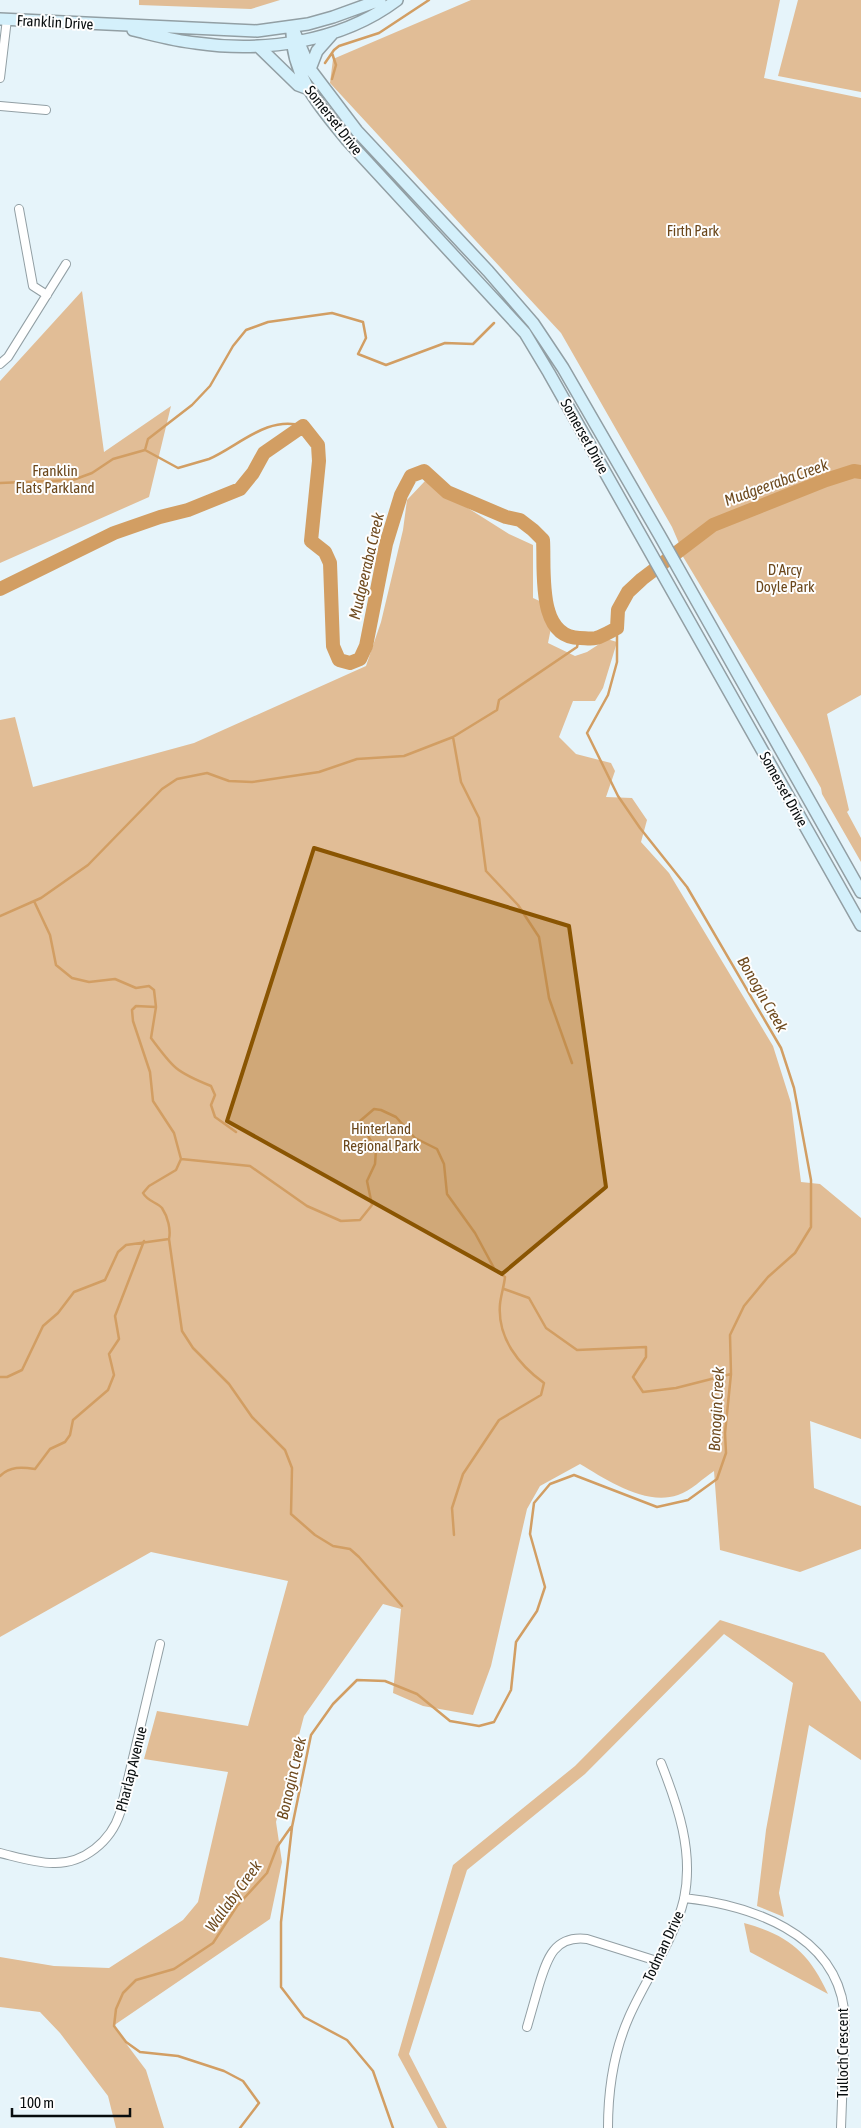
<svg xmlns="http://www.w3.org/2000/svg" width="861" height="2128" font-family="'Asap Condensed',sans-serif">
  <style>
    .green { fill: #e1bd96 }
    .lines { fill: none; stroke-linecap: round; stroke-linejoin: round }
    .stream { stroke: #d29e63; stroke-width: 2.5 }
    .river { stroke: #d29e63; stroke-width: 14 }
    .street-casing { stroke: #929fa4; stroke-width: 10 }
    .secondary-casing { stroke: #929fa4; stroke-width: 14 }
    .street { stroke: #fff; stroke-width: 8 }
    .secondary { stroke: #d4f0fb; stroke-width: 11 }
    .marked { fill: #8a5502; fill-opacity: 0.2; stroke: #8a5502; stroke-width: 4; stroke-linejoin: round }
    .labels { text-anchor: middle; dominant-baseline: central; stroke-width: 4; stroke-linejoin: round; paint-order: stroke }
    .street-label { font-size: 15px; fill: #080d0e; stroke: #fefefe }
    .park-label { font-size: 15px; fill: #6b471b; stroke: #fefefe }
    .water-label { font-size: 16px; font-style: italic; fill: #6f4b1f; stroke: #fefefe }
  </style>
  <rect width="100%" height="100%" fill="#e6f4fa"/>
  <!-- green -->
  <path class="green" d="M139,0H280L251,9L139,5Z
    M471,0H780L764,78L861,98V695L827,714L849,810L847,812L861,838V862L822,794L821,788L803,756L679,550L681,548L672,527L561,333L330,83L333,59Z
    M798,0H861V92L778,76Z
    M82,291L104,452L171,406L149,497L0,563V381Z
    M425,481L509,534L533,545V598L555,608L548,643L575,656L587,652L607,639L617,642L603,688L595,701H573L559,737L576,754L611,763L615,771L606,797L632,798L647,820L641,842L669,873L773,1046L791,1103L801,1182L820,1184L861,1218V1439L810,1421L814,1488L861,1506V1549L800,1572L720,1550L714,1471C703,1478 691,1491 678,1495C645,1506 607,1480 580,1464L540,1486L527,1509L491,1666L473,1715L423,1706L393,1693L401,1609L383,1604L304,1716L276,1822L282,1862L270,1919L113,2026L146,2070L164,2128H116L108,2096L60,2033L40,2012L0,2007V1957L54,1966L109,1968L183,1920L198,1902L228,1772L144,1759L157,1711L248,1726L288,1581L151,1552L0,1637V720L15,717L33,787L194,743L366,666L381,622L403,530L407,500Z
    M720,1620L824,1653L861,1702V1760L809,1725L779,1893L784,1917L757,1906L766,1830L793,1683L724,1634L585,1774L467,1870L409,2054L447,2128H438L398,2055L453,1865L575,1766Z
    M744,1923C788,1935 809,1952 828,1994L750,1952Z"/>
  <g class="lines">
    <!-- stream -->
    <path class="stream" d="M332,53L336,65L332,79
      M325,63L334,50L339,46L379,33L429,0
      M145,450L148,439L192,405L210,386L233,346L246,330L268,322L332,313L363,322L366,338L358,354L386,365L445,343L473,344L494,323
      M0,483L73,480L92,473L113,459L145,450L178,468C188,465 199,462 209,459C239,446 267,415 303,426
      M453,737L461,782L479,818L486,871L518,905L539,937L549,998L572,1063
      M34,901L50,935L56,965L72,978L89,982L115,979L136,988L149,986L154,990L156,1007L151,1038C173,1068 176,1072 211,1086L215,1095L211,1105L215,1117L236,1132
      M0,916L41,898L88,865L162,789L177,779L207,773L229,781L252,782L319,772L357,759L404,756L453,737L497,710L499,700L577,647L579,638
      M156,1007L136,1006L132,1010L133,1021L150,1072L153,1101L174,1133L181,1159L176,1170L149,1186L143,1193C148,1202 157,1202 162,1208C168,1217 171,1230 169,1239L182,1331L193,1348L229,1384L252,1417L285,1450L292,1468L291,1514L315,1535L333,1546L350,1549L359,1557L402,1606
      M181,1159L250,1166L307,1206L341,1221L360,1220L372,1205L367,1181L375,1164L376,1150L360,1121L374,1109L381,1110L396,1117L415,1138L437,1149L444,1164L447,1194L475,1233L495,1270L505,1277C504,1286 501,1295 500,1304C497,1338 519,1365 544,1383L541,1395L499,1420L463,1474L452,1508L454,1535
      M504,1289L529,1298L546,1328L577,1350L646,1347V1357L633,1377L643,1392L676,1388L731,1374
      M0,1377H7L22,1370L43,1326L58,1313L74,1292L105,1280L118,1252L126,1245L169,1239
      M0,1476C10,1466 22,1467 35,1469L50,1449L65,1442L70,1435L73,1420L108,1390L114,1375L109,1354L119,1339L115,1316L144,1241
      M240,2128L259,2103L243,2081L224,2071L178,2056L140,2052L126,2042L114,2026L116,2009L123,1993L136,1980L174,1969L213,1943L237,1906L267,1873L277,1847L291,1827
      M393,2128L373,2071L347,2040L304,2017L281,1987V1922L292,1827L311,1735L333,1704L357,1680L385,1681L417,1694L450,1721L479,1726L494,1722L511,1690L516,1642L537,1611L545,1587L530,1534L534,1503L550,1484L574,1475L657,1507L688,1500L717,1479L726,1453L725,1433L731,1374L730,1335L744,1306L768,1277L795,1253L811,1227V1180L794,1088L781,1048L687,887L640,828L618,796L587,733L608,695L617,662V628"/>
    <!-- river -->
    <path class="river" d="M0,589L114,533L160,517L188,510L240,489L253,473L264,453L303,426L318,445L319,461L311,541L325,552L330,563L333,646L339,660L350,663L360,659L366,646L386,544L401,495L411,476L424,471L447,492L506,517L520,520L533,530L543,540C545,569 536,638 580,638C585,638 591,639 596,638C603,636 611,631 617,628L618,610L628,592L642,579L713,525L826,480L854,471L861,472"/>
    <!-- street casing -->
    <g class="street-casing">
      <path id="street" d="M0,78L7,19
        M0,106L46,110
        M19,209L33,286L47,295
        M0,364L8,357L66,264
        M0,1853C17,1857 36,1863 53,1863C84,1864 111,1841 120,1813L160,1644
        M684,1898C750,1905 834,1933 844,2009C846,2022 844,2035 844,2048C843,2074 842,2101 841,2128
        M527,2027C531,2013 535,1999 539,1985C547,1959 554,1935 587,1939L657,1961
        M608,2128C608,2091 614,2051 629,2017C646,1978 674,1941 684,1899C694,1852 678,1806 661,1763"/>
    </g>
    <!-- secondary casing -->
    <g class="secondary-casing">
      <path id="secondary" d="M0,19L257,31L308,24L333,17L380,0
        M292,27C290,74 319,106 347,140L525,333L549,373L861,925
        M293,29L310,69L357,131L488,271L533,323L563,368L660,536L861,892
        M133,30C154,35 175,41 196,43C264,53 341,42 397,0
        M258,46L298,85L306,88
        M310,69L317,51L332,34"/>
    </g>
    <!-- street -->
    <use href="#street" class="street"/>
    <!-- secondary -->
    <use href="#secondary" class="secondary"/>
  </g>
  <!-- marked area -->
  <path class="marked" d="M314,848L569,926L606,1187L502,1274L227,1121Z"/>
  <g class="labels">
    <!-- street labels -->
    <g class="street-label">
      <text transform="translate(55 22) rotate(3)">Franklin Drive</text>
      <text transform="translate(334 120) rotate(52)">Somerset Drive</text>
      <text transform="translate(585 436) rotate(61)">Somerset Drive</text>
      <text transform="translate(784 789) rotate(61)">Somerset Drive</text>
      <text transform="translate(131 1769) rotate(-76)">Pharlap Avenue</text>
      <text transform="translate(663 1946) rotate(-65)">Todman Drive</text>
      <text transform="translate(842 2053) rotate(-90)">Tulloch Crescent</text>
    </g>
    <!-- park labels -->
    <g class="park-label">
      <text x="693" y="230">Firth Park</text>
      <text x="55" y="470">Franklin<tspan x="55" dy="17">Flats Parkland</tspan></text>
      <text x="785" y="569">D'Arcy<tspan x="785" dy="17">Doyle Park</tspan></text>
      <text x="381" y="1128">Hinterland<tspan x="381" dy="17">Regional Park</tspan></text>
    </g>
    <!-- water labels -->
    <g class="water-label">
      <text transform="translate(776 482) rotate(-20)">Mudgeeraba Creek</text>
      <text transform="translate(366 566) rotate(-77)">Mudgeeraba Creek</text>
      <text transform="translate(763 994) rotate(60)">Bonogin Creek</text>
      <text transform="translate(716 1409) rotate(-87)">Bonogin Creek</text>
      <text transform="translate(291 1778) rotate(-77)">Bonogin Creek</text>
      <text transform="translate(233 1896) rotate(-54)">Wallaby Creek</text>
    </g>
  </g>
  <!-- scale -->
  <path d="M12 2108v8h118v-8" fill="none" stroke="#080d0e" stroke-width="2.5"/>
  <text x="20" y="2108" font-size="15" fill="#080d0e" stroke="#fefefe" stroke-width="4" paint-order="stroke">100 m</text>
</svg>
